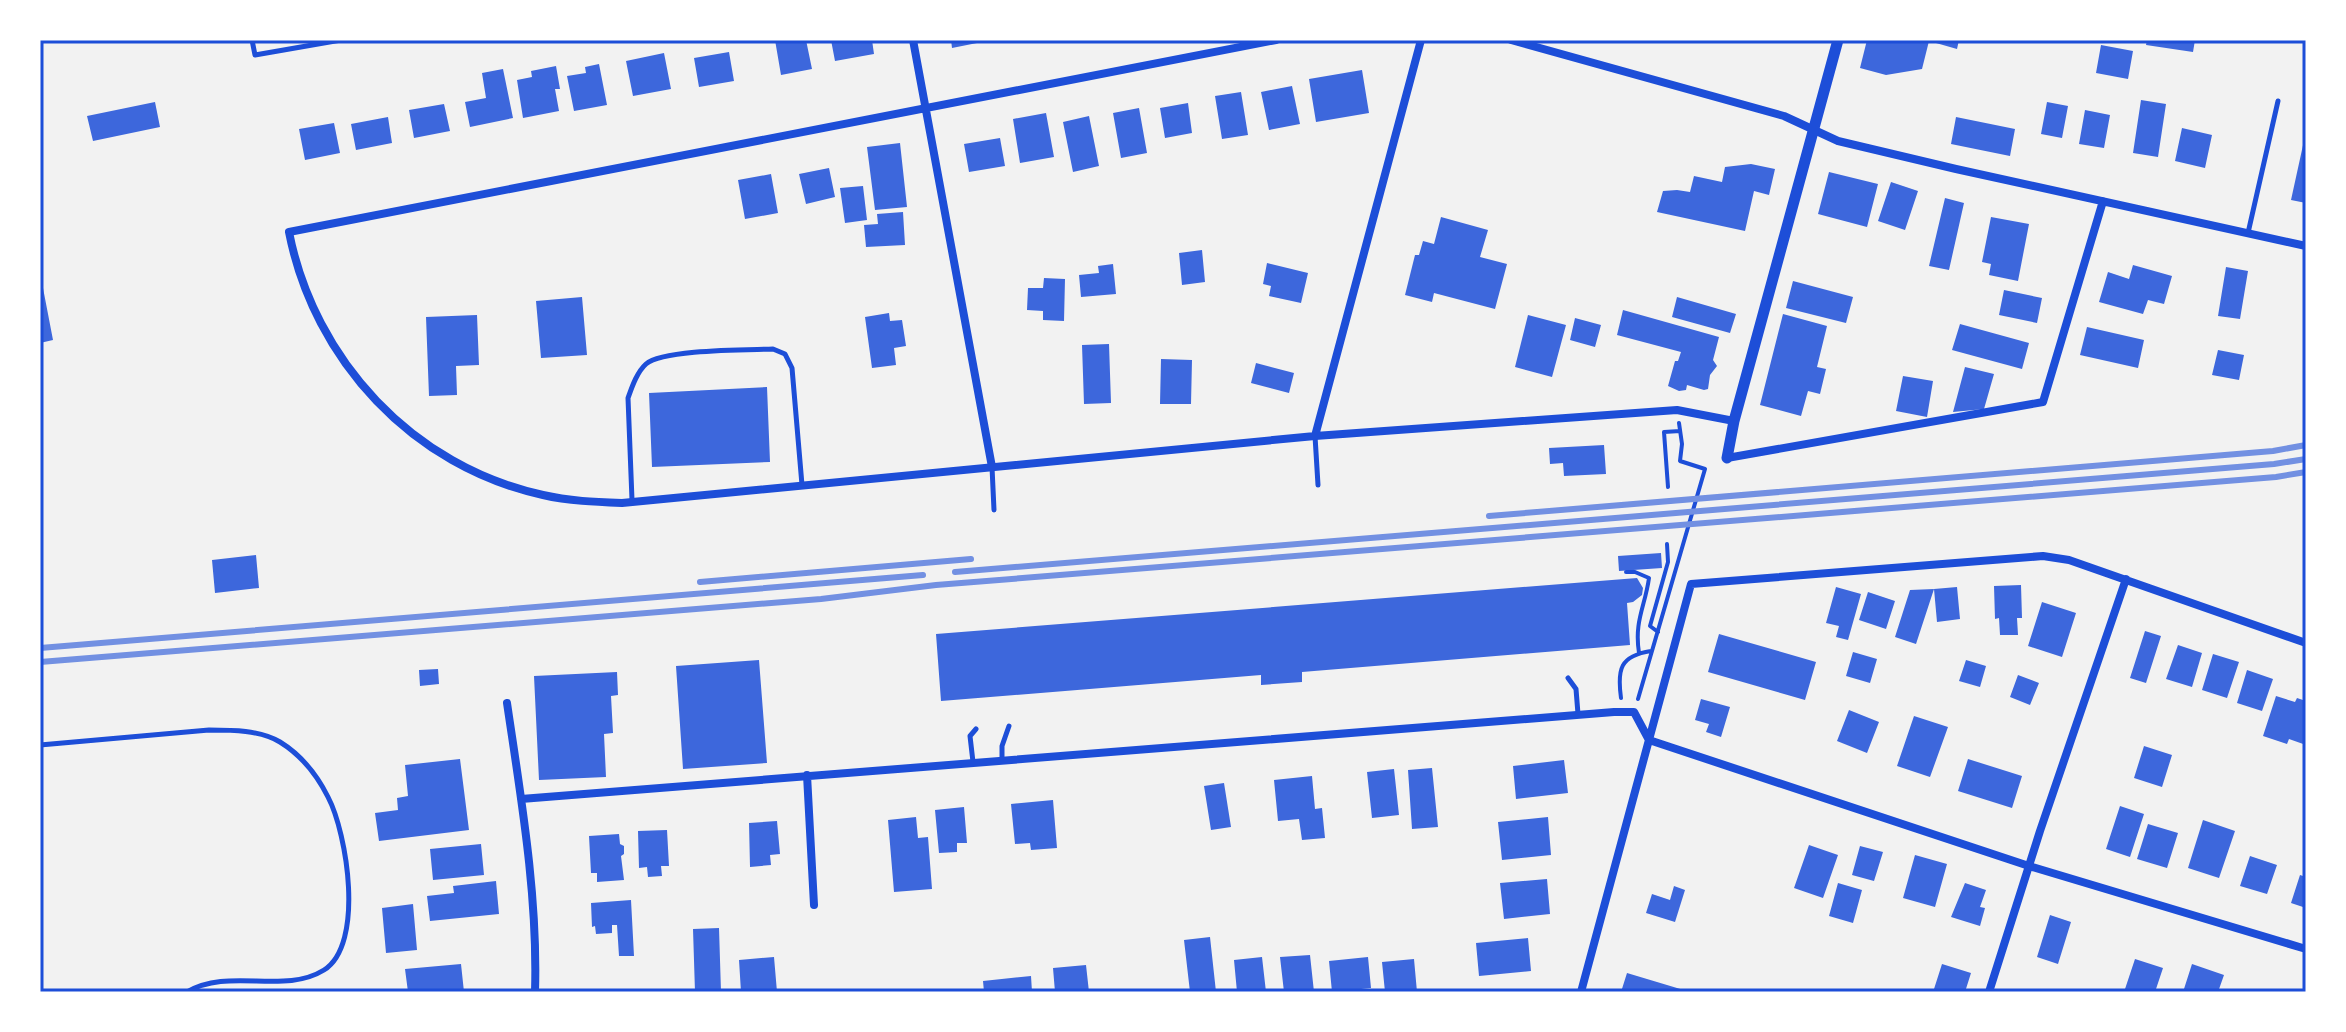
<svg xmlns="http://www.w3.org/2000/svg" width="2346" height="1032" font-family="'Fira Sans Condensed',sans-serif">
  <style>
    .building { fill: #3d67dc }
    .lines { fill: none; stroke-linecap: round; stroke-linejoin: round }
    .path { stroke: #1d4ed8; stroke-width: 4 }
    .service { stroke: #1d4ed8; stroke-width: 5 }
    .minor { stroke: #1d4ed8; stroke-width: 8 }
    .tertiary { stroke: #1d4ed8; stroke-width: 11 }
    .rail { stroke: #7290e2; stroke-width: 6 }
    .neatline { fill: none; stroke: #1d4ed8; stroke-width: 3 }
  </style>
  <rect width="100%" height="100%" fill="#f2f2f2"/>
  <!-- building -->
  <path class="building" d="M775,40H806L812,69L781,75Z
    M831,40H872L874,54L835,61Z
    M951,40H976L977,43L952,48Z
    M1867,40H1959L1957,49L1929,41L1922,69L1886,75L1860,68Z
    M2147,40H2195L2193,52L2146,45Z
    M2101,45L2133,51L2128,79L2096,73Z
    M729,52L734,81L699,87L694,58Z
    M664,53L671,89L633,96L626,61Z
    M599,64L607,105L574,111L567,76L586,73L585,67Z
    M556,66L560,89H555L559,111L523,118L517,80L532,77L531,71Z
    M503,69L513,118L470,127L465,102L486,98L482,73Z
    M1362,70L1369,113L1316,122L1309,79Z
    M1292,86L1300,124L1269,130L1261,92Z
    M1241,92L1248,135L1222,139L1215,96Z
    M2141,100L2166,104L2158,157L2133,153Z
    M155,102L160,127L93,141L87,116Z
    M2047,102L2068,106L2062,138L2041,134Z
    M1188,103L1192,133L1165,138L1160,108Z
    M444,104L450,131L414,138L409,110Z
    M1139,108L1147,153L1121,158L1113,113Z
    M2085,110L2110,115L2104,148L2079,144Z
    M1046,113L1054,157L1020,163L1013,119Z
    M1089,116L1099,166L1073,172L1063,122Z
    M388,117L392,143L356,150L351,124Z
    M1956,117L2015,129L2010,156L1951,144Z
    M334,123L340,153L305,160L299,129Z
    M2182,128L2212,135L2205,168L2175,161Z
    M2305,136H2306V203L2291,200Z
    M1000,138L1005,166L969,172L964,144Z
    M900,143L907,207L875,210L867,147Z
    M1751,164L1775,169L1769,195L1754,191L1745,231L1657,212L1663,191L1677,190L1690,192L1694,176L1722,182L1725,167Z
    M829,168L835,197L806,204L799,174Z
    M1829,172L1878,184L1867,227L1818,214Z
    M771,174L778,213L745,219L738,180Z
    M1891,182L1918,191L1905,230L1878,221Z
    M863,186L867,220L845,223L840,188Z
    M1945,198L1964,203L1949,270L1929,266Z
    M903,212L905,245L866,247L864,225L878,224L877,214Z
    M1441,217L1488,230L1480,257L1507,264L1495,309L1434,293L1432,302L1405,295L1415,255H1419L1423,241L1434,244Z
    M1991,217L2029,224L2018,281L1989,275L1991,264L1982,262Z
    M1202,250L1205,282L1182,285L1179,253Z
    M1267,263L1308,273L1301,303L1269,296L1271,286L1263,284Z
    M1113,264L1116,294L1081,297L1079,275L1099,273L1098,266Z
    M2133,265L2172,276L2164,304L2148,300L2143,314L2099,302L2108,272L2129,279Z
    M2226,267L2248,271L2240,319L2218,316Z
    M1044,278L1065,279L1064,321L1043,320V311L1027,310L1028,288H1043Z
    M1793,281L1853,297L1846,323L1786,308Z
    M40,288H43L53,340L40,343Z
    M2004,290L2042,298L2037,323L1999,315Z
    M582,297L587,355L541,358L536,301Z
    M1677,297L1736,314L1730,333L1672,317Z
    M1623,310L1719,337L1713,360L1717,366L1710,375L1708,389L1704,390L1687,385L1686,390L1679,391L1668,386L1675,361H1678L1681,352L1617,335Z
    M889,313L890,321L902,320L906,346L894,348L896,365L872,368L865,317Z
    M1783,314L1827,326L1817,367L1826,369L1820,394L1808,391L1801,416L1760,405Z
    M477,315L479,365L456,366L457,395L429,396L426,317Z
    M1528,315L1566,325L1552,377L1515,367Z
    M1575,318L1601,325L1595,347L1570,340Z
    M1960,324L2029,343L2022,369L1952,350Z
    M2087,327L2144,340L2138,368L2080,355Z
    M1109,344L1111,403L1084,404L1082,345Z
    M2218,350L2244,355L2239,380L2212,375Z
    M1161,359L1192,360L1191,404H1160Z
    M1256,363L1294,373L1289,393L1251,383Z
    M1965,367L1994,374L1984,409L1953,412Z
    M1903,376L1933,381L1927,417L1896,411Z
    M767,387L770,462L652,467L649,393Z
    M1604,445L1606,474L1564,476L1563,463L1550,464L1549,448Z
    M1661,553L1662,568L1619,571L1618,556Z
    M256,555L259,588L215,593L212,560Z
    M1637,578L1643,588L1642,595L1633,602L1627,603L1630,645L1302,672V682L1261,685V675L941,701L936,634Z
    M2021,585L2022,618H2017L2018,635H2000L1999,618L1995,619L1994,586Z
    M1836,587L1861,594L1848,640L1836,637L1839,626L1826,623Z
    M1957,587L1960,619L1937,622L1934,589Z
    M1934,589L1916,644L1895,637L1910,590Z
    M1868,592L1895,601L1886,629L1859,620Z
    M2042,602L2076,613L2062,657L2028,646Z
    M2145,631L2161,636L2146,683L2130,678Z
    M1719,634L1816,662L1805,700L1708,672Z
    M2178,645L2202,653L2192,687L2166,679Z
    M1853,652L1877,659L1870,683L1846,676Z
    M2213,654L2239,662L2227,698L2202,690Z
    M759,660L767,763L683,769L676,666Z
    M1966,660L1986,666L1980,687L1959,681Z
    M438,669L439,684L420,686L419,670Z
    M2247,670L2273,679L2262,711L2237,703Z
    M617,672L618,695L611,696L613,733L604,734L606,777L539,780L534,676Z
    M2018,675L2039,683L2030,705L2010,697Z
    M2276,696L2295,702L2297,698L2306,701V745L2289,739L2287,744L2263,736Z
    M1701,699L1730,707L1721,737L1706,732L1709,724L1695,720Z
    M1849,710L1879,722L1867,753L1837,741Z
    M1914,716L1948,727L1930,777L1897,766Z
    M2144,746L2172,755L2162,787L2134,778Z
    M460,759L469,830L379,841L375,813L398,810L397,798L408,796L405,765Z
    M1968,759L2022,776L2012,808L1958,791Z
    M1564,760L1568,793L1516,799L1513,766Z
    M1432,768L1438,827L1412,829L1408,770Z
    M1394,769L1399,815L1372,818L1367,772Z
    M1312,776L1315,809L1322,808L1325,838L1302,840L1299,819L1278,821L1274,780Z
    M1224,783L1231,827L1211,830L1204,786Z
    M1053,800L1057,848L1031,850L1030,843L1015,844L1011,804Z
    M2120,806L2144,814L2130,857L2106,849Z
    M964,807L967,843H957V852L939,853L935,810Z
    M916,817L918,838L928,837L932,889L894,892L888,820Z
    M1548,817L1551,855L1502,860L1498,822Z
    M2203,820L2235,831L2219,878L2188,868Z
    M777,821L780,854L770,855L771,865L750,867L749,823Z
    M2148,824L2178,833L2167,868L2137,859Z
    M667,830L669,866H661L662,876L648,877L647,867L639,868L638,831Z
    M619,834L620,844L624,846V854L621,856L624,880L597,882V873H591L589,836Z
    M481,844L484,875L433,880L430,849Z
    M1809,845L1838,855L1823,898L1794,888Z
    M1860,846L1883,852L1874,881L1852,875Z
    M1915,855L1947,864L1935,907L1903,898Z
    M2250,856L2277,865L2267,894L2240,886Z
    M2300,875L2306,877V908L2291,903Z
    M1547,879L1550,914L1504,919L1500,883Z
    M496,881L499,914L430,921L427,896L454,893L453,886Z
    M1838,883L1862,890L1853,923L1829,916Z
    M1965,883L1986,890L1980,907L1985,908L1980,926L1951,917Z
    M1674,886L1685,890L1675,922L1646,913L1652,894L1670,900Z
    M631,900L634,956H619L617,925H612V933L596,934L595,926L592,927L591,903Z
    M413,904L417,950L386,953L382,908Z
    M2050,915L2071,922L2058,964L2037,957Z
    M719,928L721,992H695L693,929Z
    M1210,937L1216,992H1190L1184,940Z
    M1528,938L1531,971L1479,976L1476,943Z
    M1310,955L1314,992H1284L1280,957Z
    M774,957L777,992H741L739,960Z
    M1262,957L1266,992H1237L1234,960Z
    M1368,957L1371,988L1332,992L1329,961Z
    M1414,959L1417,992H1385L1382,962Z
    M2135,959L2163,968L2155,992H2124Z
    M461,964L464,992H408L405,969Z
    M1942,964L1971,973L1965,992L1934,989Z
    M2192,964L2224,975L2218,992H2183Z
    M1086,965L1089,992H1055L1053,968Z
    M1627,973L1687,991V992H1621Z
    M1031,976L1032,992H984L983,981Z"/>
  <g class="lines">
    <!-- path -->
    <path class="path" d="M1668,487L1664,432L1680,431
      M1626,572H1635L1649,578C1645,607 1634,621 1639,653
      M1658,632L1650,626L1668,562L1667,544
      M1621,698C1617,669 1620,656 1651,651
      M1638,699L1705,469L1680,461L1682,444L1679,423"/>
    <!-- service -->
    <path class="service" d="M252,40L255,55L341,40
      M2248,233L2278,101
      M1315,436L1318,485
      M992,467L994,510
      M632,500L628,398C632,387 637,372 646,364C663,349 748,350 773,349L785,354L792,368L802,485
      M1568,678L1576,689L1578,714
      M40,745L209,730C232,730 260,730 280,742C301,755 317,775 328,797C347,833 365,944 324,970C284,995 229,967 187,992
      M1002,760V746L1009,726
      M973,762L970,736L976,729"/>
    <!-- minor -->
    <path class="minor" d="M913,40L992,467
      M1276,40L289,232C314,360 413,467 543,495C569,501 595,502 622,503L1315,436L1677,410L1734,421
      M1511,40L1784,116L1838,141L1956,169L2306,246
      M1315,436L1421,40
      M1727,458L2043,402L2103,201
      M507,703C521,798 538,896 535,992
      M1649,740L2029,866L2306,949
      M807,775L814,905
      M521,799L1614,712H1634L1649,740
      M1581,992L1691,584L2043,556L2069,560L2306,643
      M1989,992L2040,831L2126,579"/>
    <!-- tertiary -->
    <path class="tertiary" d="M1727,458L1734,421L1838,40"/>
    <!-- rail -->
    <path class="rail" d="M1489,516L2273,451L2306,445
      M955,572L2274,464L2306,459
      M700,582L971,559
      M40,648L923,575
      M40,662L821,599L936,585L2276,477L2306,472"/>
  </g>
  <!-- border -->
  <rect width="2346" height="1032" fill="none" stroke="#ffffff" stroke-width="84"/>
  <rect x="42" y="42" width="2262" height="948" class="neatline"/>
</svg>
